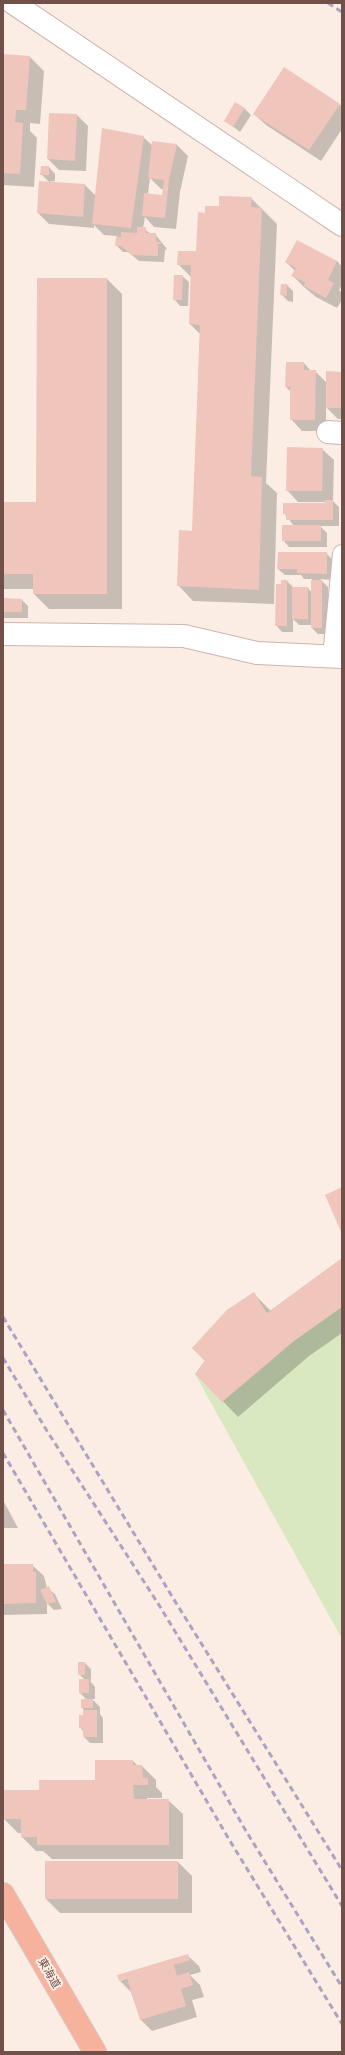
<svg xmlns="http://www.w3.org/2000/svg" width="345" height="2055" font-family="'Source Sans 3','Noto Sans JP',sans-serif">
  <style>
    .green { fill: #dae8c2 }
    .shadow { fill: #0003; fill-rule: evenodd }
    .building { fill: #efc5bc }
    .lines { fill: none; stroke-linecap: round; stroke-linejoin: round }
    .service-casing { stroke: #ceb4ad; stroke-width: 20 }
    .minor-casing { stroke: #ceb4ad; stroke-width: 24 }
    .trunk-casing { stroke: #d5cac9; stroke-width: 24 }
    .service { stroke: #fff; stroke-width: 18 }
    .minor { stroke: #fff; stroke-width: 22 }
    .trunk { stroke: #f6b29d; stroke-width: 22 }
    .rail { stroke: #ada2c4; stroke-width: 3; stroke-dasharray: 6 4; stroke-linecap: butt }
    .labels { text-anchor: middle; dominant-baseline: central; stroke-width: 4; stroke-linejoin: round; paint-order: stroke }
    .street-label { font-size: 11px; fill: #72504a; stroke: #fef1e9 }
  </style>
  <rect width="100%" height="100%" fill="#fbede3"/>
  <!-- green -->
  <path class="green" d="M342,1258V1639L195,1374L205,1361L192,1348L227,1310L254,1292L268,1312Z"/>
  <!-- shadow -->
  <path class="shadow" d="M3,55L30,57L44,71L40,124L30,123V131L37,138L34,187L3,185Z
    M340,105L342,107V129L321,161L266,125L254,114Z
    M244,108L251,115L240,132L226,121Z
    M50,114L77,115L88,126L86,171L59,170L48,159Z
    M143,137L153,146L177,145L188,156L180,192L176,229L154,227L145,217L143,228L151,234H155L167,249L165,250L164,262L139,261L128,252H123L116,245L117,236L104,235L94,225V228L49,224L38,213L85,185L96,196ZM150,178L161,189H164L163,196L148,194Z
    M42,167H49L55,174V181L49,182L41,174Z
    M251,198L277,224L266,483L277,493L274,604L193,601L178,585L193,532L200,334L190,324L192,278L178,264L197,252L206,214L220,207Z
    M337,261L342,267V285L339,290L342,293V300L337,308L316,297L304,287L293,276L295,271L286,262Z
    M182,276L189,282L188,306H180L174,299Z
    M38,279H107L122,294V609H49L34,594V589H3V503H37Z
    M287,285L293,291V302L288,301L282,295Z
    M304,363L311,371H315L327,383L342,373V419H338L326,407V431H302L291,419V392L286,387Z
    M322,449L334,460L333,501L339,507V526H320L327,533V547H289L283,540L294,526L284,513L326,504V502H298L287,490Z
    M279,553L327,554L333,560V580L320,579L328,587V634H318L312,628V625H299L293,619V632H282L276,625L282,581H287L294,588H308L312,593V579H304L301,575H285L278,569Z
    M3,599L22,600L28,606V618H3Z
    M342,1259V1333L309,1356L238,1417L196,1373L254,1294L271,1311Z
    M3,1500L18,1528H3Z
    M3,1565H32L44,1576L47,1588L55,1594L62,1609L54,1610L47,1603V1614L3,1615Z
    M85,1663L91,1669V1681H90L95,1687V1699H92L100,1707V1714L103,1718V1743H90L84,1737V1732L80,1727L84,1716V1710L82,1708L87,1700L80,1693V1680H85L79,1674Z
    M133,1761L138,1766H142L156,1780V1787L162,1793V1798H147V1800H168L183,1814V1859H52L43,1851H36L22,1837V1833H18L4,1819L40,1791L96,1781Z
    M178,1862L192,1876V1913H60L46,1899Z
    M187,1955L199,1966L201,1972L190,1975L200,1985L204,1997L192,2000L197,2017L152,2031L141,2020L131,1992L120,1981Z"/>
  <!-- building -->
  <path class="building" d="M3,54L30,56L26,110H16L15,122L23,123L20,174L3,173Z
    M284,67L340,104L309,150L253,114Z
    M235,102L245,108L233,127L224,121Z
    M49,113L77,114L75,161L47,159Z
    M102,128L144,136L131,228L92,224Z
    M152,141L177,144L169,180L165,218L142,216L144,193L162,195L164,180L148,178Z
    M41,166H49V175H40Z
    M39,181L85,184L83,217L37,213Z
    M219,196L252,197L251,207L262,208L251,476L262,477L259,590L177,586L179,530L192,531L200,325L189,324L191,265H177L178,251H196L198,212L205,213V206H219Z
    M137,227H146V233H156V242H161V244H158V256L132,255L121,246H115L116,237H121V232L137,233Z
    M297,240L337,261L328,280L334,283L326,298L304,286L305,282L291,276L296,268L285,262Z
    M174,275H183L182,300H173Z
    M37,278H107V594H33V574H3V502H36Z
    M281,284H287V296L280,295Z
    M286,362H304V370H316L315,420H290V387H285Z
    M326,371L342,372V408H326Z
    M287,447L323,448L322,491H286Z
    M325,500H333V520H286V514H283V503H325Z
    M282,525H321V541H282Z
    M278,552H327V574L297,573V569H277Z
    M281,580H287V626H275L276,584H281Z
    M311,580H322V628H311Z
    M292,587H308V619H292Z
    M3,598L22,599V612H3Z
    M342,1187V1234L325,1195Z
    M342,1258V1307L294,1341L222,1402L195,1374L205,1361L192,1348L227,1310L254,1292L267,1313Z
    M3,1564H33V1572H36V1603L3,1604Z
    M49,1586L56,1602L47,1604L40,1590Z
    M78,1662H85V1675H78Z
    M79,1679H89V1693H79Z
    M81,1699H93V1708H81Z
    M83,1710H97V1737H83V1728H79V1715H83Z
    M95,1760H133V1765H142L143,1778H148V1785H133L134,1799H169V1845H37V1837H21V1819H3V1790H39V1780H95Z
    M45,1861H178V1899H45Z
    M188,1954L190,1960L174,1965L177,1976L189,1972L193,1985L181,1989L186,2006L140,2020L127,1978L119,1981L117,1975Z"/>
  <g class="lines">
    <!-- service casing -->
    <g class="service-casing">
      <path id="service" d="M332,657L342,554"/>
    </g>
    <!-- minor casing -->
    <g class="minor-casing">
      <path id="minor" d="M13,3L342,225
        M328,432L342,433
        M3,634L184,636L257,653L342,657"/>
    </g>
    <!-- trunk casing -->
    <g class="trunk-casing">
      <path id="trunk" d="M3,1894L95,2052"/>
    </g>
    <!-- service -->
    <use href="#service" class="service"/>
    <!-- minor -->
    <use href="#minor" class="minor"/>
    <!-- trunk -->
    <use href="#trunk" class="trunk"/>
    <!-- rail -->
    <path class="rail" d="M328,3L342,12
      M3,1317L173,1598L342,1870
      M3,1358L47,1431L159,1605L342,1906
      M3,1410L246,1831L342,1987
      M3,1453L230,1841L342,2024"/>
  </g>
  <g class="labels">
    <!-- street labels -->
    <g class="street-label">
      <text transform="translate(49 1973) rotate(60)">東海道</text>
    </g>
  </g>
  <!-- border -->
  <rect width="345" height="2055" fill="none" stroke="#72504a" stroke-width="8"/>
</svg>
